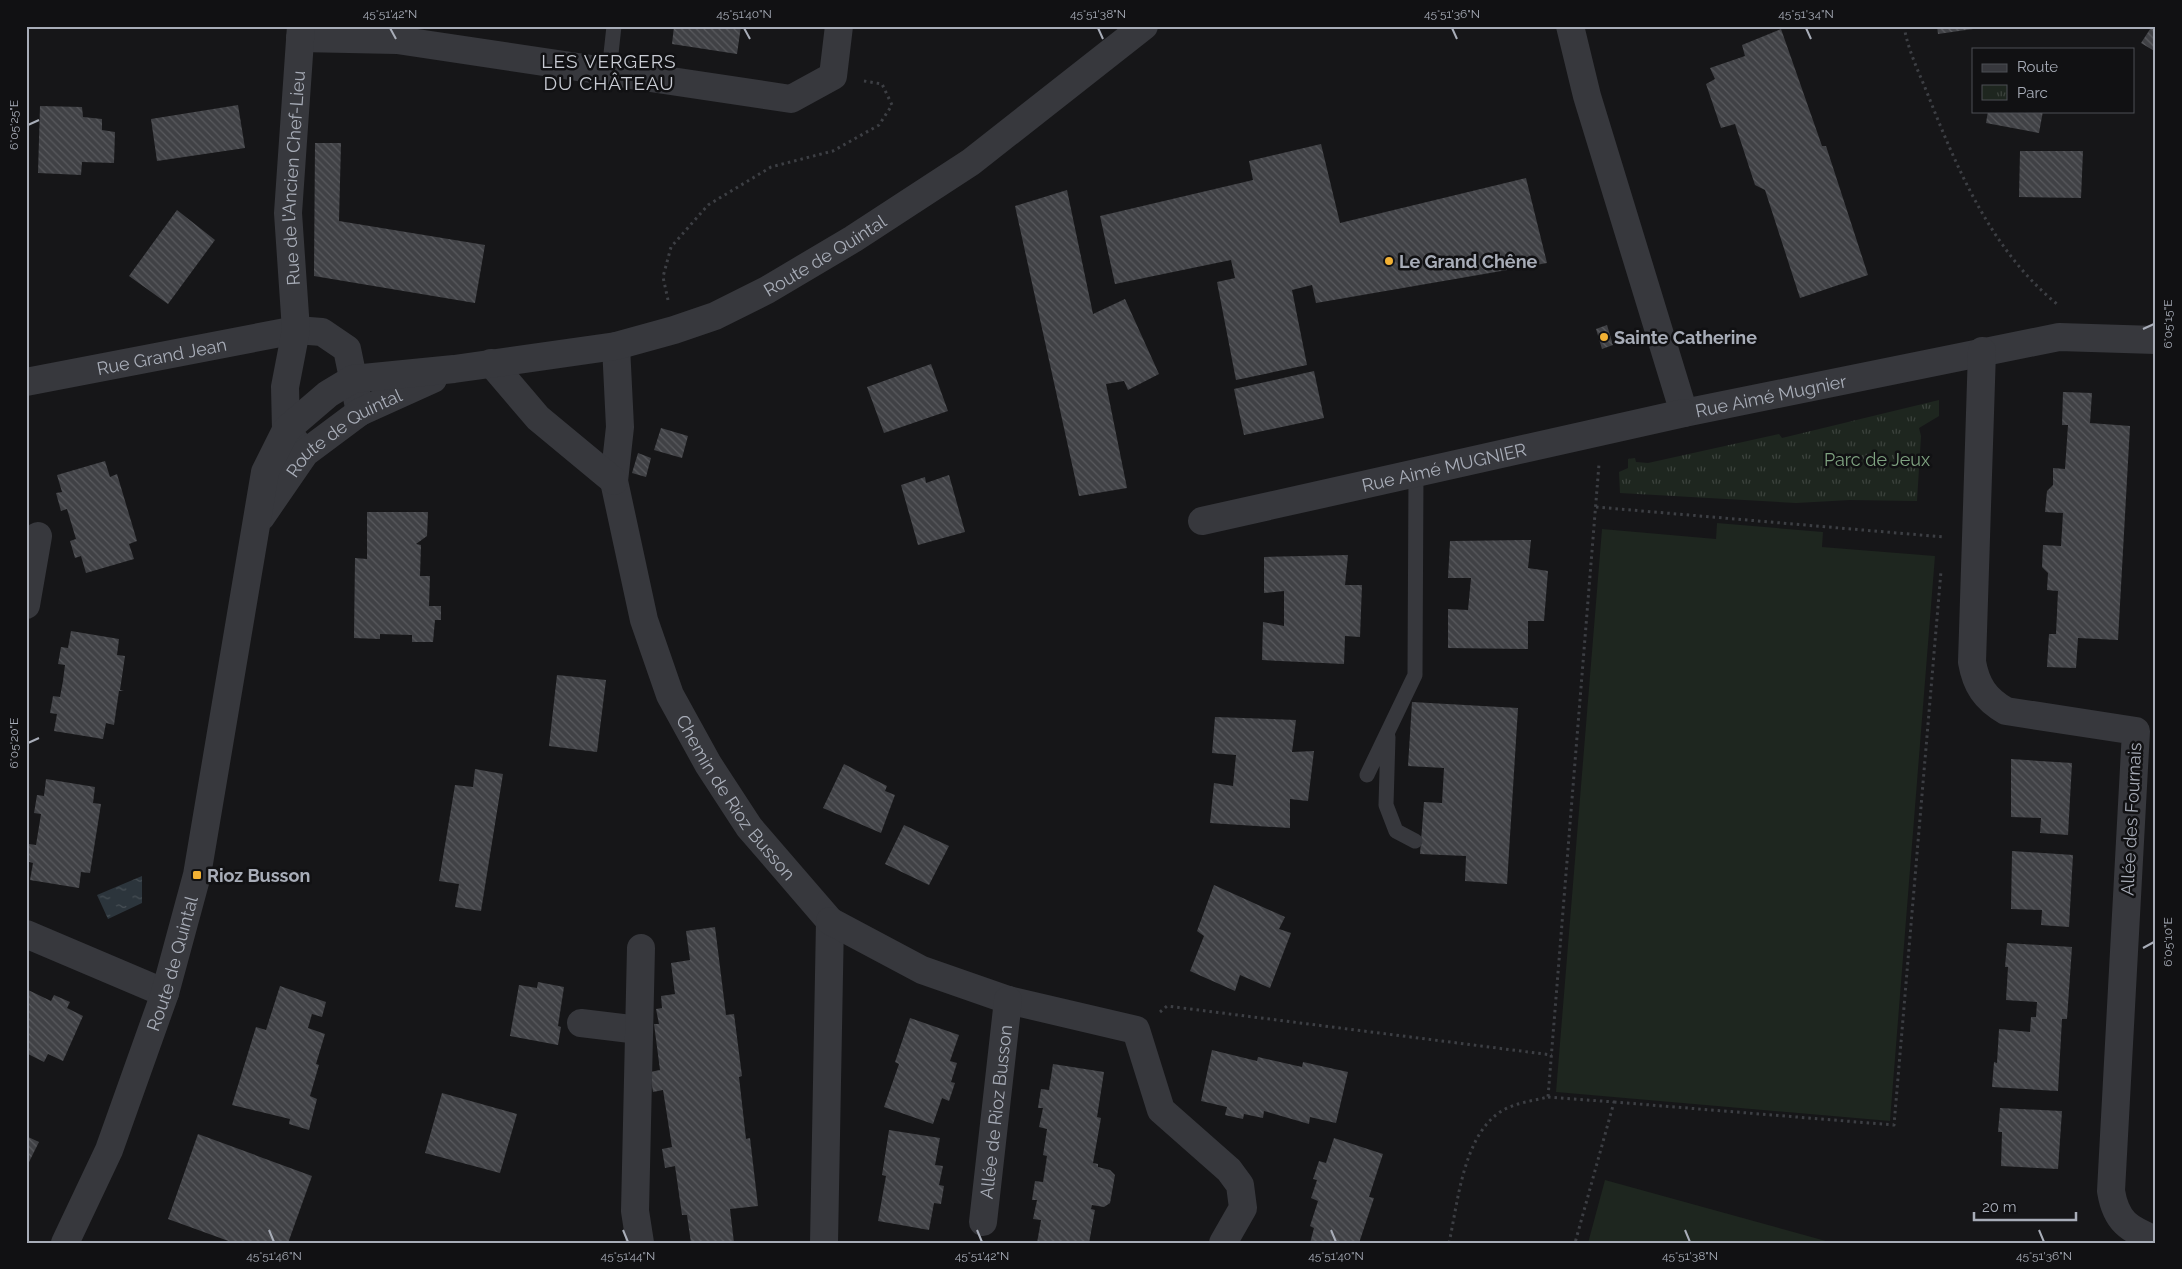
<svg xmlns="http://www.w3.org/2000/svg" width="2182" height="1269" font-family="Raleway,sans-serif">
  <style>
    .grass { fill: #1e261f }
    .park { fill: url(#park-tufts) }
    .water { fill: url(#water-ripples) }
    .building { fill: url(#building-back-hatch) }
    .lines { fill: none; stroke-linecap: round; stroke-linejoin: round }
    .path { stroke: #3d3f44; stroke-width: 3; stroke-dasharray: 2.5 4; stroke-linecap: butt }
    .service { stroke: #37383d; stroke-width: 15 }
    .minor { stroke: #37383d; stroke-width: 28 }
    .tertiary { stroke: #37383d; stroke-width: 28 }
    .ticks { fill: none; stroke: #a8adb8; stroke-width: 2 }
    .poi-dot { fill: #f2b134; stroke: #111113; stroke-width: 2 }
    .labels { text-anchor: middle; dominant-baseline: central; stroke-width: 5; stroke-linejoin: round; paint-order: stroke }
    .street-label { font-size: 18px; fill: #a8adb8; stroke: #111113 }
    .poi-label { font-size: 18px; font-weight: bold; fill: #a8adb8; stroke: #111113; text-anchor: start }
    .park-label { font-size: 18px; fill: #7fa381; stroke: #111113 }
    .neighbourhood-label { font-size: 19px; letter-spacing: 1px; fill: #c9ccd4; stroke: #111113 }
    .neatline { fill: none; stroke: #a8adb8; stroke-width: 2 }
    .ticks-label { font-size: 12px; text-anchor: middle; fill: #a8adb8 }
  </style>
  <defs>
    <pattern id="park-tufts" width="24" height="20" patternUnits="userSpaceOnUse" patternTransform="scale(1.25)"><rect width="24" height="20" fill="#1e261f"/><path d="M3 7l-1-3M5 7V3M7 7l1-3M15 17l-1-3M17 17v-4M19 17l1-3" fill="none" stroke="#3c433d"/></pattern>
    <pattern id="water-ripples" width="26" height="14" patternUnits="userSpaceOnUse" patternTransform="scale(1.25)"><rect width="26" height="14" fill="#2c353c"/><path d="M2 4q2-2 4 0t4 0M15 11q2-2 4 0t4 0" fill="none" stroke="#485056"/></pattern>
    <pattern id="building-back-hatch" width="6" height="6" patternUnits="userSpaceOnUse" patternTransform="scale(1.25)"><rect width="6" height="6" fill="#404145"/><path d="M-1 5l2 2M0 0l6 6M5-1l2 2" fill="none" stroke="#595a5e"/></pattern>
  </defs>
  <rect width="100%" height="100%" fill="#161618"/>
  <!-- grass -->
  <path class="grass" d="M1717,523L1823,532L1822,547L1935,556L1890,1121L1556,1092L1602,529L1716,539Z
    M1605,1180L1833,1243H1588Z"/>
  <!-- park -->
  <path class="park" d="M1939,400V416L1919,428L1921,436L1917,501L1850,500L1796,503L1620,493L1619,472L1628,468V459L1635,458L1636,462L1648,463L1779,434L1782,438Z"/>
  <!-- water -->
  <path class="water" d="M142,876V903L108,919L97,895Z"/>
  <!-- building -->
  <path class="building" d="M674,26H741L737,54L672,44Z
    M1937,26H1987V27L1938,34Z
    M2152,26H2156V52L2141,43Z
    M1781,29L1822,146H1826L1868,275L1800,298L1765,190L1755,185L1735,124L1721,128L1706,84L1715,79L1710,68L1745,56L1742,45Z
    M238,105L245,148L157,161L151,119Z
    M40,106L82,107L83,117L102,119V130L115,132L114,163L82,162L81,175L38,173Z
    M1988,111H2043L2039,133L1986,123Z
    M2154,140H2156V208H2153Z
    M315,143H341L339,221L485,245L475,303L314,276Z
    M1321,144L1340,223L1526,178L1547,263L1316,303L1312,285L1292,290L1307,365L1236,380L1217,282L1235,278L1231,260L1115,284L1100,216L1253,180L1249,161Z
    M2020,151H2083L2081,198L2019,197Z
    M1067,190L1093,314L1125,299L1159,374L1128,390L1124,381L1106,384L1127,488L1079,496L1015,206Z
    M177,210L215,240L168,304L129,276Z
    M1607,325L1613,345L1602,349L1596,329Z
    M931,364L948,411L884,433L867,387Z
    M1314,371L1324,418L1244,435L1234,389Z
    M2063,392L2092,393L2090,423L2130,426L2118,640L2078,638L2076,668L2047,667L2049,634H2056L2058,591L2047,590L2048,573L2042,567L2043,545L2061,546L2063,513L2045,512L2047,491L2053,485V468L2065,469L2068,425H2062Z
    M661,428L688,436L682,458L654,450Z
    M638,453L651,458L646,477L632,473Z
    M105,461L110,477L117,474L137,541L129,544L134,559L86,573L81,556L75,558L70,541L76,539L67,509L61,511L56,493L62,492L57,475Z
    M949,475L965,532L918,545L901,485L925,477L926,483Z
    M367,512H428L427,536L416,544L421,545L420,576H430L429,606H441V620H435L433,642H412V635L380,634V639L354,638L355,558L367,559Z
    M1531,540L1528,568L1548,571L1544,621H1528V649L1448,648V609L1468,610L1471,578H1448L1450,541Z
    M1348,555L1345,585H1362L1360,637L1345,636L1344,664L1262,660L1263,622L1284,626V591L1264,593V557Z
    M71,631L119,639L117,655L125,656L120,690L124,691H119L114,725L106,723L103,739L54,731L57,714L50,713L53,696L60,697L63,681L65,665L58,664L61,647L68,648Z
    M557,675L606,680L597,752L549,746Z
    M1412,702L1518,708L1507,884L1465,881L1466,856L1420,854L1424,802L1442,803L1444,768L1408,766Z
    M1215,717L1296,720L1292,752L1314,751L1308,801L1290,799V828L1210,823L1214,783L1233,786L1236,755L1212,753Z
    M2011,759L2072,763L2068,835L2040,833L2041,818L2011,817Z
    M844,764L887,786L885,791L895,795L881,833L823,808Z
    M475,769L503,774L481,911L455,907L459,884L439,881L455,785L473,787Z
    M46,779L95,787L93,803L101,804L90,873L81,872L79,888L30,880L33,863L26,861V859L29,844L36,845L41,814L34,813L37,795L44,796Z
    M904,825L949,846L929,885L885,864Z
    M2012,851L2073,855L2069,927L2041,925L2042,910L2011,909Z
    M1214,885L1285,917L1279,929L1291,933L1270,988L1240,975L1235,991L1190,971L1204,936L1197,931Z
    M715,927L726,1015L734,1014L742,1076L739,1077L746,1139L750,1138L758,1206L730,1209L734,1243H706L705,1241L691,1243L687,1215H682L675,1166L665,1168L662,1149L672,1147L663,1090L653,1092L650,1072L660,1070L654,1024H659L656,1009L662,1008L661,996L675,994L671,963L690,960L686,931Z
    M2007,943L2072,947L2067,1019H2062L2058,1091L1992,1087L1994,1062L1997,1063L1999,1029L2030,1032L2031,1017H2036L2037,1002L2006,1000L2008,967H2005Z
    M538,982L564,987L558,1026L561,1027L558,1045L510,1036L519,985L537,988Z
    M280,986L326,1002L322,1017L312,1014L308,1028L325,1034L316,1064L319,1065L310,1096L317,1099L309,1130L289,1124L290,1119L232,1105L256,1027L266,1030Z
    M26,989L51,1001L54,995L70,1002L67,1008L83,1016L63,1061L48,1054L44,1062L26,1053Z
    M910,1018L959,1035L950,1061L957,1063L951,1082L955,1083L949,1101L942,1098L933,1124L884,1107L899,1064L895,1062Z
    M1212,1050L1257,1061L1258,1057L1302,1067L1303,1062L1348,1072L1336,1123L1310,1117L1309,1124L1264,1111L1263,1118L1244,1114L1243,1119L1225,1115L1227,1107L1201,1101Z
    M1053,1064L1104,1072L1097,1117L1101,1118L1093,1163L1098,1164V1167L1110,1170L1115,1175L1110,1203L1104,1207L1092,1205L1091,1209L1095,1210L1089,1243H1037L1041,1220L1033,1219L1037,1200H1032L1035,1181L1043,1182L1047,1156L1043,1155L1047,1129L1039,1127L1043,1108H1038L1041,1089L1049,1090Z
    M442,1093L517,1114L500,1173L425,1153Z
    M2000,1108L2062,1111L2058,1169L2001,1166L2002,1132H1998Z
    M889,1130L940,1138L935,1165L943,1166L939,1185L944,1186L941,1204L934,1203L929,1230L878,1221L886,1176L882,1175Z
    M198,1134L312,1176L288,1243H234L168,1219Z
    M26,1136L39,1142L26,1168Z
    M1334,1138L1383,1154L1369,1197L1374,1198L1359,1243H1310L1314,1228L1310,1226L1318,1201L1311,1198L1317,1180L1313,1179L1319,1161L1326,1163Z"/>
  <g class="lines">
    <!-- path -->
    <path class="path" d="M1904,26C1908,51 1919,72 1928,95C1958,171 1992,251 2057,304
      M668,300L663,277L671,247L708,205L771,167L833,151L879,125L892,105L882,84L864,81
      M1596,507L1944,537
      M1160,1012L1167,1006L1552,1055
      M1548,1097L1614,1102L1575,1243
      M1614,1102L1894,1125L1941,571
      M1449,1243C1458,1202 1463,1137 1500,1112C1514,1103 1532,1101 1548,1097L1599,464"/>
    <!-- service -->
    <path class="service" d="M609,72L614,26
      M1388,737L1386,805L1396,831L1415,841
      M1367,775L1415,675L1416,472"/>
    <!-- minor -->
    <g class="minor">
      <path id="s1" d="M1570,26L1587,96L1684,413L2059,337L2156,340"/>
      <path d="M300,38L397,40L791,99L833,76L839,26"/>
      <path id="s2" d="M616,346L620,427L614,481L644,620L670,695L708,764L749,827L830,921L824,1243"/>
      <path d="M1982,351L1972,662C1976,685 1985,699 2006,711L2136,731L2111,1191C2116,1222 2129,1229 2156,1240"/>
      <path d="M491,363L538,418L614,481"/>
      <path id="s3" d="M26,382L296,330L322,332L347,349L360,412"/>
      <path id="s4" d="M299,446L286,430L285,387L296,330L288,213L301,26"/>
      <path id="s5" d="M1202,521L1684,413"/>
      <path d="M26,605L38,536"/>
      <path d="M830,921L922,970L1008,1000L1136,1030L1161,1110L1229,1170L1240,1185L1243,1208L1223,1243"/>
      <path d="M26,934L165,993"/>
      <path d="M581,1023L639,1030"/>
      <path id="s6" d="M983,1222L1008,1000"/>
      <path d="M640,1243L635,1211L641,948"/>
    </g>
    <!-- tertiary -->
    <g class="tertiary">
      <path id="s7" d="M261,517L305,453L360,412L433,379"/>
      <path id="s8" d="M65,1243L109,1150L165,993L197,875L265,472L286,430L328,394L353,379L454,369L616,346L674,330L715,316L767,290L853,239L971,162L1144,26"/>
    </g>
  </g>
  <!-- ticks -->
  <path class="ticks" d="M390,28L396,39M744,28L750,39M1098,28L1103,39M1452,28L1457,39M1806,28L1811,39M28,125L39,120M2143,329L2154,324M28,743L39,738M2143,948L2154,942M269,1230L274,1242M623,1230L628,1242M977,1230L982,1242M1331,1230L1336,1242M1685,1230L1690,1242M2039,1230L2044,1242"/>
  <!-- markers -->
  <g class="poi-dot">
    <circle cx="1389" cy="261" r="5"/>
    <circle cx="1604" cy="337" r="5"/>
    <rect x="192" y="870" width="10" height="10" rx="2.5"/>
  </g>
  <g class="labels">
    <!-- street labels -->
    <g class="street-label">
      <text stroke="none"><textPath href="#s4" startOffset="274">Rue de l'Ancien Chef-Lieu</textPath></text>
      <text stroke="none"><textPath href="#s8" startOffset="1426">Route de Quintal</textPath></text>
      <text stroke="none"><textPath href="#s3" startOffset="138">Rue Grand Jean</textPath></text>
      <text stroke="none"><textPath href="#s1" startOffset="492">Rue Aimé Mugnier</textPath></text>
      <text stroke="none"><textPath href="#s7" startOffset="121">Route de Quintal</textPath></text>
      <text stroke="none"><textPath href="#s5" startOffset="248">Rue Aimé MUGNIER</textPath></text>
      <text stroke="none"><textPath href="#s2" startOffset="479">Chemin de Rioz Busson</textPath></text>
      <text transform="translate(2131 819) rotate(-87)">Allée des Fournais</text>
      <text stroke="none"><textPath href="#s8" startOffset="300">Route de Quintal</textPath></text>
      <text stroke="none"><textPath href="#s6" startOffset="111">Allée de Rioz Busson</textPath></text>
    </g>
    <!-- poi labels -->
    <g class="poi-label">
      <text x="1399" y="261">Le Grand Chêne</text>
      <text x="1614" y="337">Sainte Catherine</text>
      <text x="207" y="875">Rioz Busson</text>
    </g>
    <!-- park labels -->
    <g class="park-label">
      <text x="1877" y="459">Parc de Jeux</text>
    </g>
    <!-- neighbourhood labels -->
    <g class="neighbourhood-label">
      <text x="609" y="61">LES VERGERS<tspan x="609" dy="22">DU CHÂTEAU</tspan></text>
    </g>
  </g>
  <!-- border -->
  <rect width="2182" height="1269" fill="none" stroke="#111113" stroke-width="55"/>
  <!-- legend -->
  <rect x="1972" y="48" width="162" height="65" fill="#111113" stroke="#4d4f55"/>
  <rect x="1982" y="64" width="25" height="8" fill="#37383d" stroke="#4d4f55"/>
  <text x="2017" y="72" font-size="15" fill="#a8adb8">Route</text>
  <rect x="1982" y="85" width="25" height="15" fill="url(#park-tufts)" stroke="#4d4f55"/>
  <text x="2017" y="98" font-size="15" fill="#a8adb8">Parc</text>
  <!-- scale -->
  <path d="M1974 1212v8h102v-8" fill="none" stroke="#a8adb8" stroke-width="2.5"/>
  <text x="1982" y="1212" font-size="15" fill="#a8adb8" stroke="#111113" stroke-width="4" paint-order="stroke">20 m</text>
  <rect x="28" y="28" width="2126" height="1214" class="neatline"/>
  <g class="ticks-label">
    <text x="390" y="18">45°51'42"N</text>
    <text x="744" y="18">45°51'40"N</text>
    <text x="1098" y="18">45°51'38"N</text>
    <text x="1452" y="18">45°51'36"N</text>
    <text x="1806" y="18">45°51'34"N</text>
    <text transform="translate(14 125) rotate(-90)" y="4">6°05'25"E</text>
    <text transform="translate(2168 324) rotate(-90)" y="4">6°05'15"E</text>
    <text transform="translate(14 743) rotate(-90)" y="4">6°05'20"E</text>
    <text transform="translate(2168 942) rotate(-90)" y="4">6°05'10"E</text>
    <text x="274" y="1260">45°51'46"N</text>
    <text x="628" y="1260">45°51'44"N</text>
    <text x="982" y="1260">45°51'42"N</text>
    <text x="1336" y="1260">45°51'40"N</text>
    <text x="1690" y="1260">45°51'38"N</text>
    <text x="2044" y="1260">45°51'36"N</text>
  </g>
</svg>
